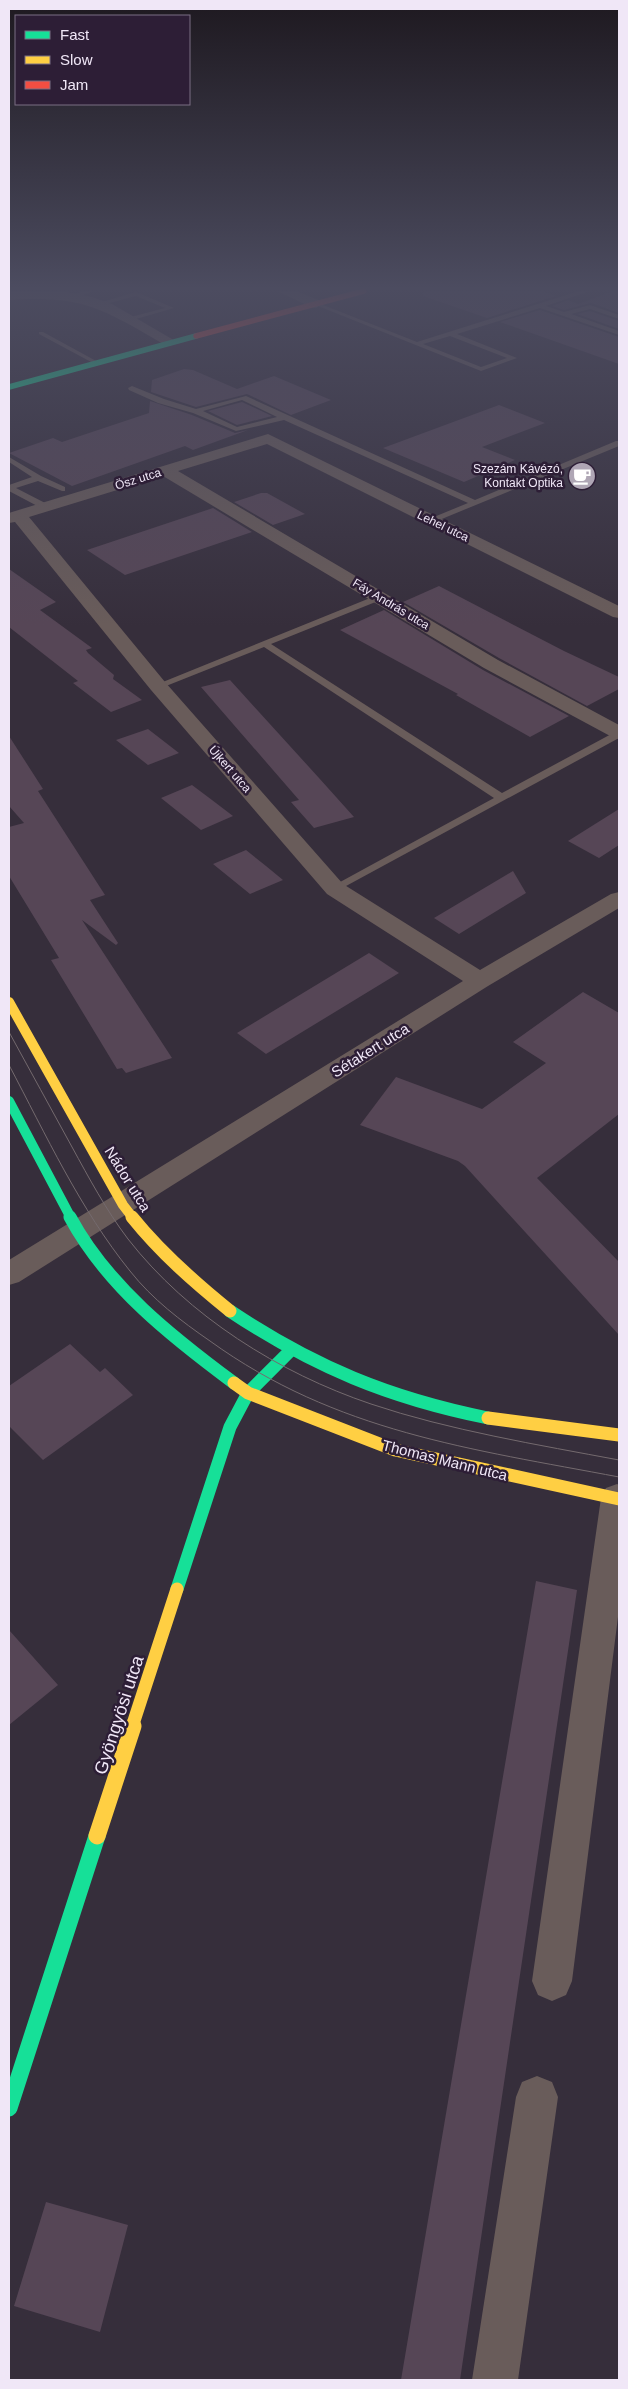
<svg xmlns="http://www.w3.org/2000/svg" width="628" height="2389" font-family="Arial,sans-serif">
  <style>
    .building { fill: #564656 }
    .lines { fill: none; stroke-linecap: round; stroke-linejoin: round }
    .lane { fill: #695c5a; fill-rule: evenodd }
    .street { fill: #695c5a; fill-rule: evenodd }
    .fast-far3 { stroke: #16e098; stroke-width: 5.5 }
    .fast-far2 { stroke: #16e098; stroke-width: 10 }
    .fast-far1 { stroke: #16e098; stroke-width: 13 }
    .fast { stroke: #16e098; stroke-width: 17 }
    .slow-far2 { stroke: #ffcf43; stroke-width: 10 }
    .slow-far1 { stroke: #ffcf43; stroke-width: 13 }
    .slow { stroke: #ffcf43; stroke-width: 17 }
    .jam { stroke: #f24e42; stroke-width: 5.5 }
    .tram { stroke: #746a6e; stroke-width: 1 }
    .labels { text-anchor: middle; dominant-baseline: central; stroke-width: 5; stroke-linejoin: round; paint-order: stroke }
    .far-poi-label { font-size: 12px; fill: #f0e7f7; stroke: #2d1e36; text-anchor: end }
    .far-street-label { font-size: 12px; fill: #f0e7f7; stroke: #2d1e36 }
    .street-label { font-size: 15px; fill: #f0e7f7; stroke: #2d1e36 }
    .near-street-label { font-size: 18px; fill: #f0e7f7; stroke: #2d1e36 }
  </style>
  <rect width="100%" height="100%" fill="#362e3b"/>
  <!-- building -->
  <path class="building" d="M424,291H542L556,296L487,318L423,296Z
    M613,291H619V313L591,303L564,310L552,306L568,300L578,304Z
    M540,310L619,337V364L500,322Z
    M590,311L619,321V329L577,314Z
    M184,369L193,370L237,389L274,376L331,400L291,415L247,394L196,407L151,392L152,380Z
    M150,401L192,415L235,433L248,430L193,450L185,446L72,486L9,453L53,438L62,442L149,413Z
    M242,402L272,416L237,425L208,411Z
    M499,405L545,423L482,447L515,460L464,482L383,448Z
    M261,493H267L305,514L273,525L234,502Z
    M213,508L252,532L125,575L87,550Z
    M9,569L56,602L40,610L92,648L86,650L88,653L114,675L113,679L142,700L111,712L73,683L78,681L9,627Z
    M439,586L564,651L619,677V689L587,706L499,658L403,602Z
    M384,610L483,670L569,716L530,737L456,695L458,694L340,630Z
    M230,680L319,778L354,817L314,828L291,802L299,800L201,687Z
    M148,729L179,753L148,765L116,740Z
    M9,736L43,789L38,791L105,895L90,900L118,943L116,945L82,920L172,1058L126,1073L122,1068L117,1069L51,960L59,958L9,876V827L24,823L9,806Z
    M192,785L212,800L233,816L201,830L161,798Z
    M619,809V845L599,858L568,841Z
    M246,850L266,866L283,880L250,894L213,864Z
    M513,871L526,893L459,934L434,918Z
    M369,953L399,973L266,1054L237,1033Z
    M583,992L619,1013V1114L537,1178L619,1262V1335L465,1166L458,1161L360,1125L396,1077L482,1109L546,1063L513,1042Z
    M70,1344L100,1372L105,1368L133,1395L43,1460L9,1426V1386Z
    M536,1581L577,1590L460,2380H401Z
    M9,1630L58,1685L9,1725Z
    M46,2202L128,2225L100,2332L14,2306Z"/>
  <g class="lines">
    <!-- lane -->
    <path class="lane" d="M9,291H33L28,296L9,294Z
      M83,291H94L72,299L69,297Z
      M579,291H590L546,306L564,312L590,305L619,315V319L590,309L571,314L619,331V335L540,308L457,334L517,358L481,371L313,304L318,303L417,342ZM450,336L507,358L481,367L423,344Z
      M136,292L174,308L129,321L127,318L165,308L136,296L98,306L95,304Z
      M39,332H43L98,362L93,363L39,334Z
      M132,386L164,399L196,409L246,396L475,500L616,441H619V446L432,523H429V519L468,503L284,420L236,431L193,413L158,403L129,390L128,388ZM242,400L277,417L237,427L203,411Z
      M9,457L41,476L65,487V491H62L38,481L16,488L49,505V509H43L9,491V485L32,477L9,462Z
      M380,594L384,597L383,599L271,644L502,793L615,732L619,731V738L335,892L331,891V887L494,798L264,647L161,688L153,686Z"/>
    <!-- street -->
    <path class="street" d="M62,291L92,297L112,304L177,342L170,346L165,345C103,309 83,295 9,300V292Z
      M277,291H296L321,301L322,304L316,308L311,307Z
      M268,434L619,606V618L613,617L267,444L178,471L498,660L619,725V739L612,737L484,668L163,476L29,517L165,682L343,884L480,970L611,894L619,892V908L488,986L19,1282L9,1285V1260L463,981L327,894L151,690L15,522L9,523V513L12,512Z
      M617,1484L619,1485V1609L572,1981L566,1995L552,2001L538,1995L532,1981L601,1498L606,1488Z
      M537,2076L552,2082L558,2097L518,2380H472L516,2097L522,2082Z"/>
    <!-- fast-far3 -->
    <path class="fast-far3" d="M9,387L196,336"/>
    <!-- fast-far2 -->
    <path class="fast-far2" d="M9,1101L71,1218"/>
    <!-- fast-far1 -->
    <path class="fast-far1" d="M70,1217C107,1286 172,1337 234,1383
      M230,1311C314,1367 389,1398 488,1418
      M177,1589L230,1427L248,1393L291,1350"/>
    <!-- fast -->
    <path class="fast" d="M9,2108L97,1836"/>
    <!-- slow-far2 -->
    <path class="slow-far2" d="M9,1002L123,1205L133,1218"/>
    <!-- slow-far1 -->
    <path class="slow-far1" d="M132,1217C161,1253 194,1282 230,1311
      M234,1383L248,1393L395,1450L619,1499
      M488,1418L619,1435
      M132,1727L177,1589"/>
    <!-- slow -->
    <path class="slow" d="M97,1836L133,1726"/>
    <!-- jam -->
    <path class="jam" d="M196,336L364,291"/>
    <!-- tram -->
    <path class="tram" d="M9,1032C30,1070 51,1109 72,1147C89,1178 106,1210 128,1239C188,1316 279,1373 371,1404C448,1430 539,1445 619,1460
      M9,1065C46,1135 80,1209 130,1271C152,1299 181,1321 210,1341C336,1432 471,1449 619,1477"/>
  </g>
  <!-- sky -->
  <linearGradient id="sky" x2="0" y2="1"><stop stop-color="#1e1920"/><stop offset="0.46" stop-color="#4c4c60"/><stop offset="1" stop-color="#4c4c60" stop-opacity="0"/></linearGradient>
  <rect width="628" height="626" fill="url(#sky)"/>
  <!-- icons -->
  <defs>
    <g id="cafe-disc" transform="scale(1.4375)"><circle r="9.5" fill="#afa6b5" stroke="#2d1e36"/><path d="M-5.5-4.5H6V0H3Q3 3.5 0 3.5H-2.5Q-5.5 3.5-5.5 0ZM3-3.2v2h1.7v-2ZM-6 4.5H4V6H-6Z" fill="#fff"/></g>
  </defs>
  <g fill-rule="evenodd">
    <use href="#cafe-disc" x="582" y="476"/>
  </g>
  <g class="labels">
    <!-- far-poi labels -->
    <g class="far-poi-label">
      <text x="563" y="469">Szezám Kávézó,<tspan x="563" dy="14">Kontakt Optika</tspan></text>
    </g>
    <!-- far-street labels -->
    <g class="far-street-label">
      <text transform="translate(138 479) rotate(-17)">Ösz utca</text>
      <text transform="translate(443 526) rotate(26)">Lehel utca</text>
      <text transform="translate(391 604) rotate(31)">Fáy András utca</text>
      <text transform="translate(230 769) rotate(49)">Újkert utca</text>
    </g>
    <!-- street labels -->
    <g class="street-label">
      <text transform="translate(370 1050) rotate(-32)">Sétakert utca</text>
      <text transform="translate(128 1179) rotate(58)">Nádor utca</text>
      <text transform="translate(445 1460) rotate(14)">Thomas Mann utca</text>
    </g>
    <!-- near-street labels -->
    <g class="near-street-label">
      <text transform="translate(119 1715) rotate(-72)">Gyöngyösi utca</text>
    </g>
  </g>
  <!-- border -->
  <rect width="628" height="2389" fill="none" stroke="#f0e7f7" stroke-width="20"/>
  <!-- legend -->
  <rect x="15" y="15" width="175" height="90" fill="#2d1e36" stroke="#7b6e83"/>
  <rect x="25" y="31" width="25" height="8" fill="#16e098" stroke="#7b6e83"/>
  <text x="60" y="40" font-size="15" fill="#f0e7f7">Fast</text>
  <rect x="25" y="56" width="25" height="8" fill="#ffcf43" stroke="#7b6e83"/>
  <text x="60" y="65" font-size="15" fill="#f0e7f7">Slow</text>
  <rect x="25" y="81" width="25" height="8" fill="#f24e42" stroke="#7b6e83"/>
  <text x="60" y="90" font-size="15" fill="#f0e7f7">Jam</text>
</svg>
